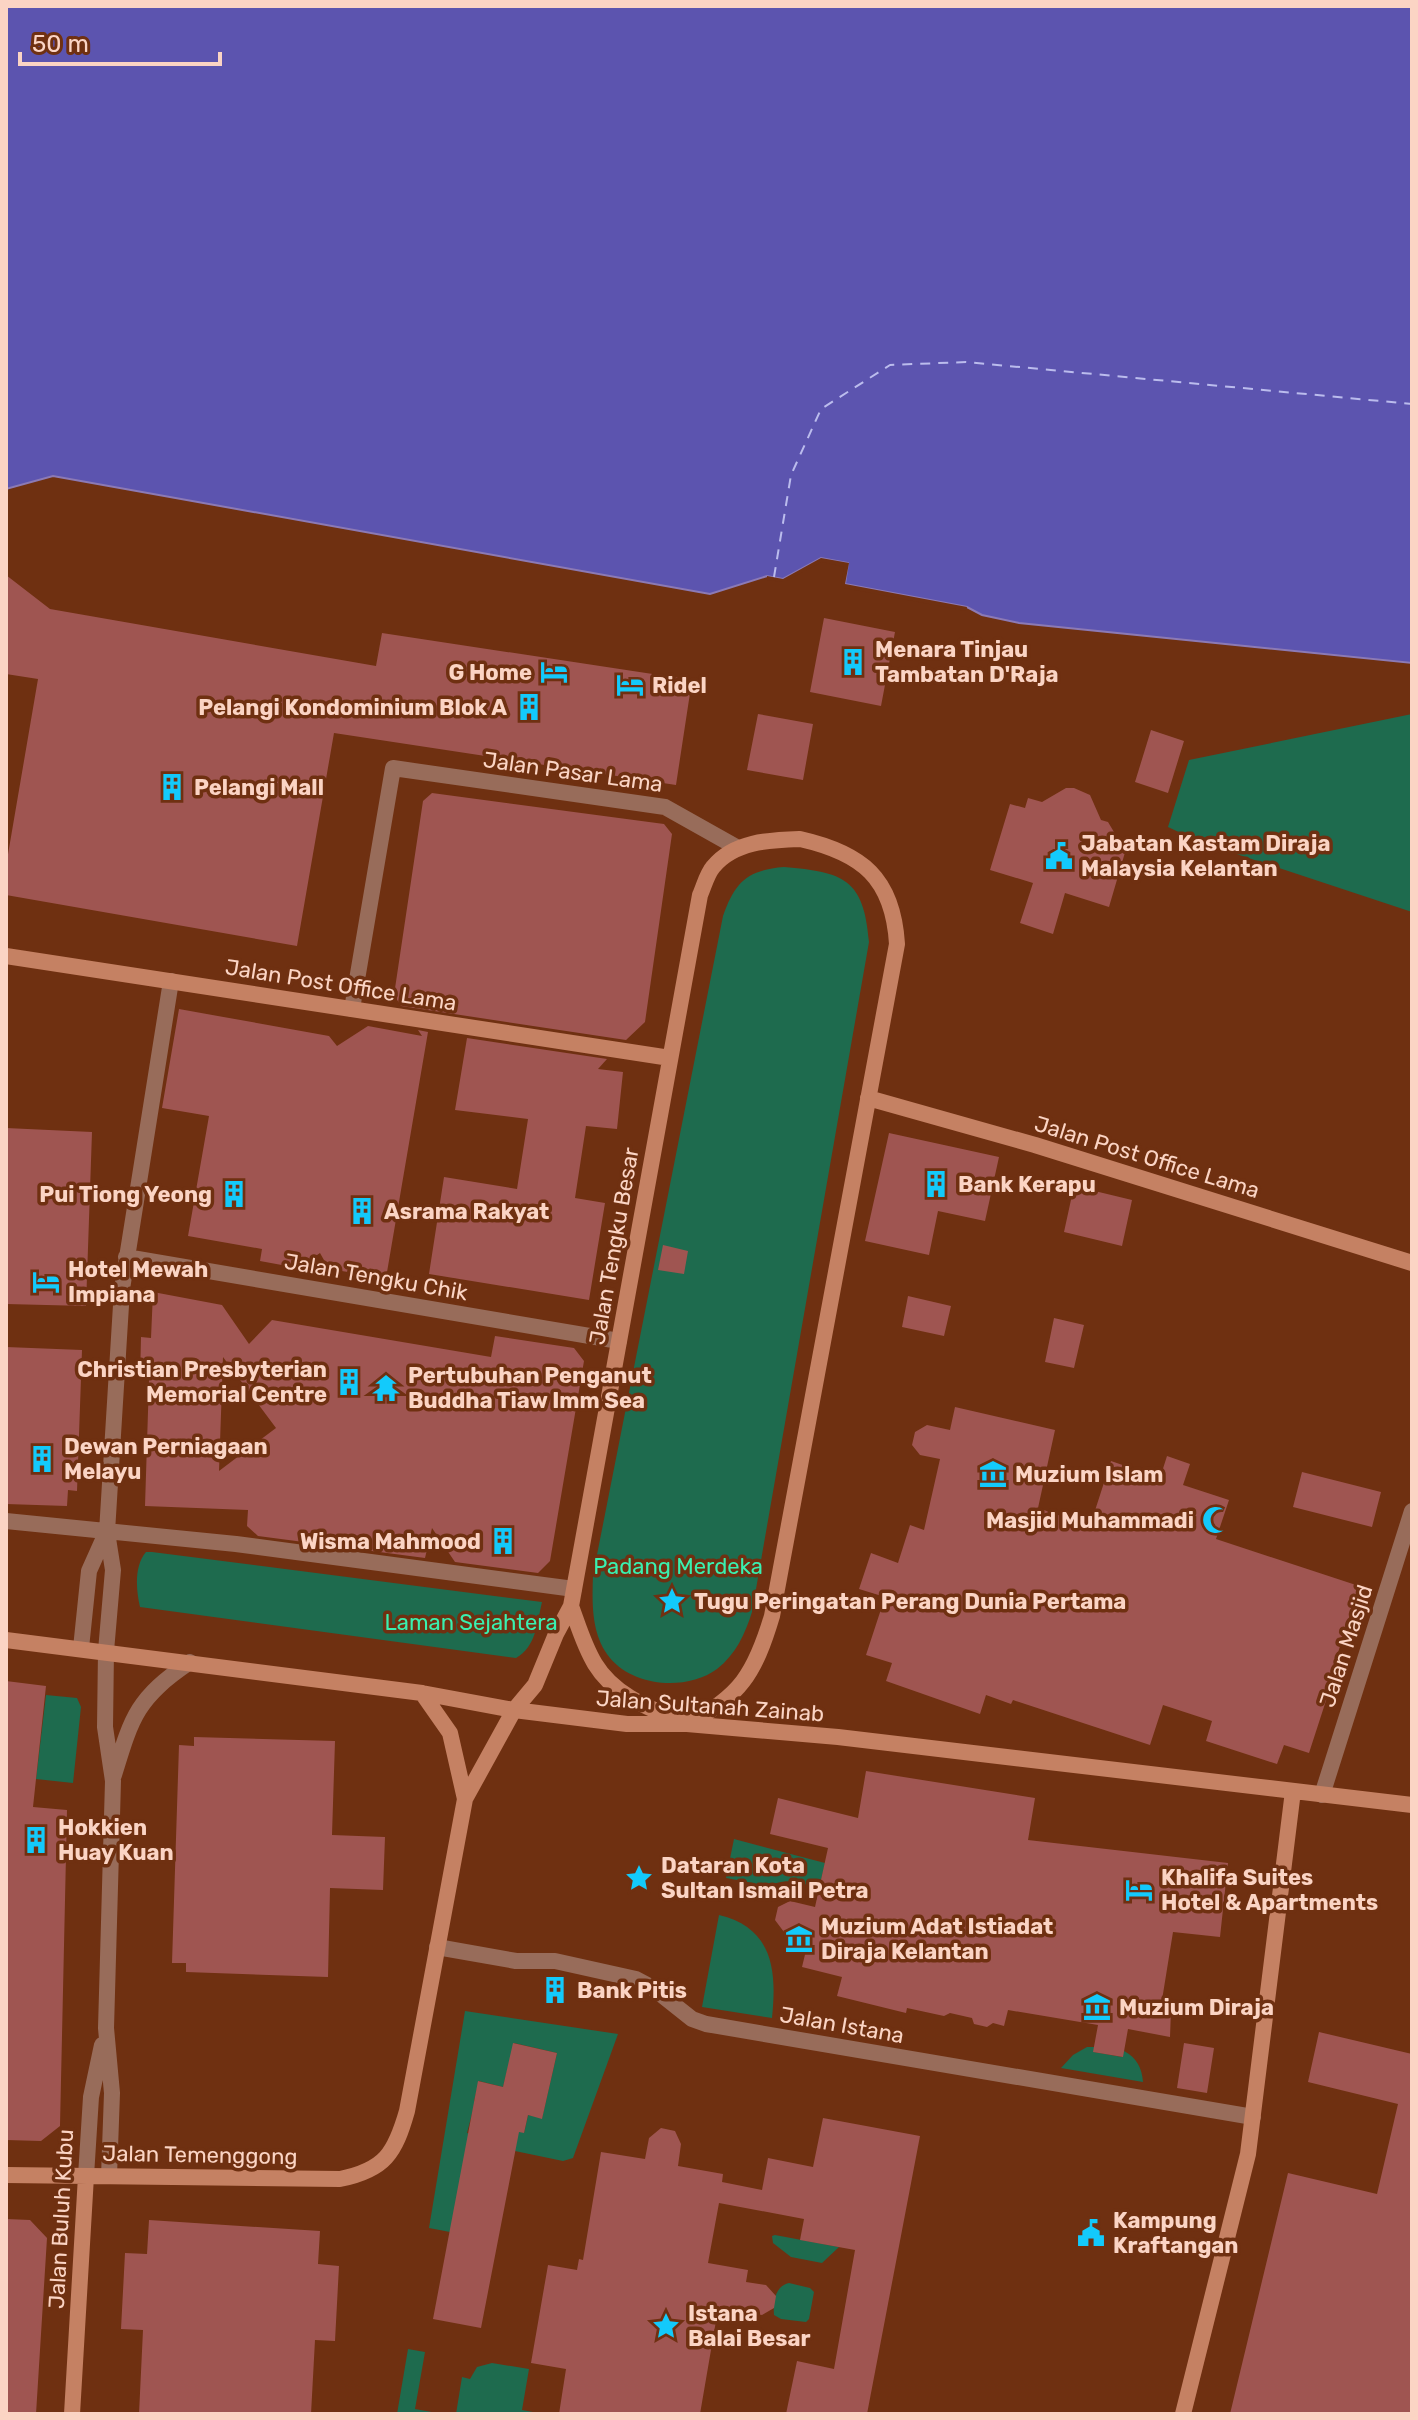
<svg xmlns="http://www.w3.org/2000/svg" width="1418" height="2420" font-family="Rubik,sans-serif">
  <style>
    .green { fill: #1e6b4e; fill-rule: evenodd }
    .water { fill: #5c54af; stroke: #8c7ab5; stroke-width: 2 }
    .pier { fill: #6f3011 }
    .lines { fill: none; stroke-linecap: round; stroke-linejoin: round }
    .ferry { stroke: #bbbced; stroke-width: 2; stroke-dasharray: 10 8; stroke-linecap: butt }
    .building { fill: #9f5551; fill-rule: evenodd }
    .street { stroke: #986c5a; stroke-width: 16 }
    .secondary { stroke: #c58163; stroke-width: 16 }
    .labels { text-anchor: middle; dominant-baseline: central; stroke-width: 7; stroke-linejoin: round; paint-order: stroke }
    .poi-label { font-size: 22px; font-weight: bold; fill: #fbd4c4; stroke: #6f3011; text-anchor: start }
    .street-label { font-size: 22px; fill: #fbd4c4; stroke: #6f3011 }
    .park-label { font-size: 22px; fill: #39f0b0; stroke: #6f3011 }
  </style>
  <rect width="100%" height="100%" fill="#6f3011"/>
  <!-- green -->
  <path class="green" d="M1412,714V912L1200,842L1168,827L1189,760Z
    M784,867C844,872 864,879 869,942L752,1612C745,1634 736,1654 717,1669C687,1691 634,1687 610,1658C591,1635 592,1603 593,1575L723,916C735,882 747,870 784,867Z
    M146,1552H152L542,1602C537,1623 536,1647 516,1658L140,1607C136,1590 134,1566 146,1552Z
    M46,1695L77,1698L81,1707L73,1783L36,1779Z
    M734,1839L825,1863L819,1889C785,1876 784,1881 751,1891L753,1883L726,1878Z
    M719,1915C773,1928 777,1970 772,2018L702,2007Z
    M465,2011L618,2034L573,2158L563,2161L515,2151L450,2232L429,2228ZM514,2043L557,2053L542,2118L528,2115L524,2133L511,2110L474,2101L479,2081L503,2087ZM474,2106L492,2139L467,2133Z
    M1087,2047H1094V2052L1122,2057L1124,2051C1137,2058 1142,2068 1143,2082L1061,2068L1073,2055Z
    M775,2235L839,2247L822,2263L791,2257L773,2243L772,2236Z
    M789,2283L810,2288L814,2292L809,2319L806,2322L781,2319L774,2315C773,2302 775,2286 789,2283Z
    M408,2349L425,2352L415,2409L443,2414H397Z
    M492,2363L529,2369L522,2410L544,2414H456L462,2377L470,2379L477,2367Z"/>
  <!-- water -->
  <path class="water" d="M6,6H1412V663L1019,623L982,615L967,607L845,584L848,563L821,558L783,579L767,576L710,594L53,476L6,489Z"/>
  <!-- pier -->
  <path class="pier" d="M821,558L849,563L845,584L967,607L966,611L844,588L841,584L844,567L822,562L784,582L767,580V576L783,579Z"/>
  <g class="lines">
    <!-- ferry -->
    <path class="ferry" d="M774,577L791,475L821,409L890,365L966,362L1412,404"/>
  </g>
  <!-- building -->
  <path class="building" d="M6,575L50,609L376,666L382,633L692,680L676,785L334,733L297,946L6,895V866L38,679L6,674Z
    M824,618L895,632L881,706L810,692Z
    M758,714L813,724L803,780L747,770Z
    M1151,730L1184,741L1168,793L1135,782Z
    M1066,788H1074L1090,795L1101,820L1108,822L1114,832L1112,837L1120,840L1126,849L1109,907L1065,893L1053,934L1020,923L1033,883L990,870L1010,804L1025,808L1028,798L1042,802Z
    M432,793L664,824L672,834L645,1022L626,1040L401,1006L394,995L423,801Z
    M179,1009L329,1036L337,1046L368,1026L422,1036L418,1030L428,1032L386,1278L329,1269L320,1253L298,1268L260,1261L262,1249L188,1236L209,1116L162,1108Z
    M467,1038L607,1059L598,1069L623,1072L617,1129L586,1126L575,1198L605,1203L589,1300L429,1274L444,1177L517,1189L528,1119L455,1110Z
    M6,1128L92,1132L86,1306L6,1304Z
    M889,1133L999,1157L985,1221L938,1211L929,1255L865,1241Z
    M1074,1186L1132,1200L1122,1246L1064,1232Z
    M663,1245L688,1251L684,1274L658,1270Z
    M153,1292L222,1305L249,1344L272,1320L491,1357L495,1336L574,1348L584,1361L550,1561L538,1573L455,1562L432,1528L425,1558L258,1536L247,1526L248,1510L145,1506L149,1380H140L141,1337L151,1338ZM223,1357L276,1428L219,1471Z
    M908,1296L951,1306L944,1336L902,1327Z
    M1054,1318L1084,1325L1074,1368L1045,1362Z
    M6,1347L82,1350L77,1491L68,1490L67,1506L6,1504Z
    M955,1407L1055,1430L1038,1508L1090,1526L1111,1461L1160,1478L1167,1456L1190,1464L1183,1485L1229,1500L1216,1539L1359,1586L1330,1678L1333,1679L1309,1753L1284,1745L1277,1764L1206,1741L1212,1721L1163,1705L1150,1745L1013,1700L1011,1704L986,1695L980,1714L886,1681L892,1663L866,1655L885,1597L859,1589L871,1553L898,1563L910,1525L924,1530L940,1459L920,1455L912,1445L915,1432L927,1425L950,1430Z
    M1302,1472L1381,1492L1372,1527L1293,1507Z
    M6,1681L46,1686L33,1807L67,1810L60,2126L41,2141L6,2140Z
    M194,1737L335,1741L332,1835L385,1837L383,1890L330,1888L328,1977L186,1972V1963H172L179,1745L194,1746Z
    M866,1771L1035,1798L1028,1840L1228,1863L1220,1937L1173,1932L1162,2000L1171,2010L1170,2037L1128,2029L1123,2057L1093,2052L1098,2025L1008,2010L1004,2026L993,2023L987,2027L974,2024L972,2018L950,2013L944,2016L907,2008L906,2013L837,1996L842,1977L802,1967L809,1938L784,1932L775,1920L778,1907L790,1901L815,1907L828,1848L770,1834L778,1798L858,1818Z
    M1319,2032L1412,2054V2414H1230L1288,2173L1377,2194L1398,2104L1308,2082Z
    M513,2043L557,2053L542,2119L528,2115L524,2133L519,2132L481,2328L433,2319L478,2081L503,2087Z
    M1184,2043L1214,2048L1207,2093L1177,2088Z
    M823,2118L920,2136L867,2414H786L797,2361L834,2369L855,2250L800,2240L804,2219L719,2203L708,2263L748,2270L746,2282L766,2285L776,2296L774,2308L762,2315L739,2311L738,2319L717,2315L700,2414H559L566,2369L531,2363L548,2265L577,2270L579,2259L583,2260L601,2152L645,2159L649,2138L661,2128L675,2131L681,2144L678,2166L723,2174L722,2182L762,2190L768,2158L813,2167Z
    M6,2219L30,2220L47,2238L36,2414H6Z
    M149,2220L320,2231L318,2264L339,2266L335,2341L315,2340L311,2414H139L143,2330L121,2329L125,2253L147,2254Z"/>
  <g class="lines">
    <!-- street -->
    <path class="street" d="M352,1009L393,768L665,807L738,848
      M126,1257L619,1341
      M6,1521L236,1544L574,1589
      M81,1648L89,1571L106,1533
      M114,1775C132,1716 137,1698 190,1662
      M1322,1795L1412,1511
      M437,1947L516,1961H555L636,1979L653,1988L692,2019L706,2024L1253,2117
      M86,2176L91,2097L102,2045
      M109,2176L112,2093L106,2028L113,1781L105,1727L106,1651L113,1570L107,1532L122,1289L171,981"/>
    <!-- secondary -->
    <path class="secondary" d="M800,839C862,853 893,878 897,944L772,1616C755,1673 740,1697 687,1724C652,1709 615,1697 595,1664C584,1646 578,1625 571,1606L700,895C704,886 707,874 713,867C734,841 770,840 800,839Z
      M6,956L670,1058
      M868,1098L1035,1145L1412,1263
      M6,1640L422,1693L514,1710L627,1724H687L838,1737L1412,1805
      M422,1693L450,1733L465,1799
      M6,2175L340,2179C385,2170 395,2153 407,2111L465,1799L514,1710L535,1685L556,1634L571,1606
      M72,2414L86,2176
      M1183,2414L1248,2154L1293,1791"/>
  </g>
  <!-- icons -->
  <defs>
    <g id="building-bare" transform="scale(2.16)"><path d="M-4-6H4V6H1V3H-1V6H-4ZM-2.5-4.3h1.7v1.8h-1.7ZM.8-4.3h1.7v1.8H.8ZM-2.5-1h1.7V.8h-1.7ZM.8-1h1.7V.8H.8Z" fill="#13cafb" stroke="#6f3011" stroke-width="2.5" paint-order="stroke"/></g>
    <g id="hotel-bare" transform="scale(2.16)"><path d="M-6-4.5h1.5V1H6V5H4.5V3h-9V5H-6ZM-4 0a1.8 1.8 0 1 1 3.6 0ZM.5 0V-2.5h3Q6-2.5 6 0Z" fill="#13cafb" stroke="#6f3011" stroke-width="2.5" paint-order="stroke"/></g>
    <g id="civic-bare" transform="scale(2.16)"><path d="M-.6-6.5H3V-4.5H.6V-3L4-1V1h2V6H-6V1h2V-1L-.6-3ZM-1.2 2.5V6h2.4V2.5Z" fill="#13cafb" stroke="#6f3011" stroke-width="2.5" paint-order="stroke"/></g>
    <g id="temple-bare" transform="scale(2.16)"><path d="M0-6L5-2H3V0L6.5 2.5H4V6H1.5V3h-3V6H-4V2.5H-6.5L-3 0V-2H-5Z" fill="#13cafb" stroke="#6f3011" stroke-width="2.5" paint-order="stroke"/></g>
    <g id="museum-bare" transform="scale(2.16)"><path d="M0-6L6-3V-2H-6V-3ZM-5-1h2V3h-2ZM-1-1h2V3h-2ZM3-1h2V3H3ZM-6 4H6V6H-6Z" fill="#13cafb" stroke="#6f3011" stroke-width="2.5" paint-order="stroke"/></g>
    <g id="mosque-bare" transform="scale(2.16)"><path d="M3.5-4.9A6 6 0 1 0 3.5 4.9A5 5 0 1 1 3.5-4.9Z" fill="#13cafb" stroke="#6f3011" stroke-width="2.5" paint-order="stroke"/></g>
    <g id="sight-bare" transform="scale(2.16)"><path d="M0-6L1.8-2.2L6-1.7L2.9 1.2L3.7 5.4L0 3.3L-3.7 5.4L-2.9 1.2L-6-1.7L-1.8-2.2Z" fill="#13cafb" stroke="#6f3011" stroke-width="2.5" paint-order="stroke"/></g>
  </defs>
  <g fill-rule="evenodd">
    <use href="#building-bare" x="853" y="662"/>
    <use href="#hotel-bare" x="554" y="672"/>
    <use href="#hotel-bare" x="630" y="685"/>
    <use href="#building-bare" x="529" y="707"/>
    <use href="#building-bare" x="172" y="787"/>
    <use href="#civic-bare" x="1059" y="856"/>
    <use href="#building-bare" x="936" y="1184"/>
    <use href="#building-bare" x="234" y="1194"/>
    <use href="#building-bare" x="362" y="1211"/>
    <use href="#hotel-bare" x="46" y="1282"/>
    <use href="#building-bare" x="349" y="1382"/>
    <use href="#temple-bare" x="386" y="1388"/>
    <use href="#building-bare" x="42" y="1459"/>
    <use href="#museum-bare" x="993" y="1474"/>
    <use href="#mosque-bare" x="1216" y="1520"/>
    <use href="#building-bare" x="503" y="1541"/>
    <use href="#sight-bare" x="672" y="1601"/>
    <use href="#building-bare" x="36" y="1840"/>
    <use href="#sight-bare" x="639" y="1878"/>
    <use href="#hotel-bare" x="1139" y="1890"/>
    <use href="#museum-bare" x="799" y="1939"/>
    <use href="#building-bare" x="555" y="1990"/>
    <use href="#museum-bare" x="1097" y="2007"/>
    <use href="#civic-bare" x="1091" y="2233"/>
    <use href="#sight-bare" x="666" y="2326"/>
  </g>
  <g class="labels">
    <!-- poi labels -->
    <g class="poi-label">
      <text x="875" y="649">Menara Tinjau<tspan x="875" dy="25">Tambatan D'Raja</tspan></text>
      <text x="532" y="672" text-anchor="end">G Home</text>
      <text x="652" y="685">Ridel</text>
      <text x="507" y="707" text-anchor="end">Pelangi Kondominium Blok A</text>
      <text x="194" y="787">Pelangi Mall</text>
      <text x="1081" y="843">Jabatan Kastam Diraja<tspan x="1081" dy="25">Malaysia Kelantan</tspan></text>
      <text x="958" y="1184">Bank Kerapu</text>
      <text x="212" y="1194" text-anchor="end">Pui Tiong Yeong</text>
      <text x="384" y="1211">Asrama Rakyat</text>
      <text x="68" y="1269">Hotel Mewah<tspan x="68" dy="25">Impiana</tspan></text>
      <text x="327" y="1369" text-anchor="end">Christian Presbyterian<tspan x="327" dy="25">Memorial Centre</tspan></text>
      <text x="408" y="1375">Pertubuhan Penganut<tspan x="408" dy="25">Buddha Tiaw Imm Sea</tspan></text>
      <text x="64" y="1446">Dewan Perniagaan<tspan x="64" dy="25">Melayu</tspan></text>
      <text x="1015" y="1474">Muzium Islam</text>
      <text x="1194" y="1520" text-anchor="end">Masjid Muhammadi</text>
      <text x="481" y="1541" text-anchor="end">Wisma Mahmood</text>
      <text x="694" y="1601">Tugu Peringatan Perang Dunia Pertama</text>
      <text x="58" y="1827">Hokkien<tspan x="58" dy="25">Huay Kuan</tspan></text>
      <text x="661" y="1865">Dataran Kota<tspan x="661" dy="25">Sultan Ismail Petra</tspan></text>
      <text x="1161" y="1877">Khalifa Suites<tspan x="1161" dy="25">Hotel &amp; Apartments</tspan></text>
      <text x="821" y="1926">Muzium Adat Istiadat<tspan x="821" dy="25">Diraja Kelantan</tspan></text>
      <text x="577" y="1990">Bank Pitis</text>
      <text x="1119" y="2007">Muzium Diraja</text>
      <text x="1113" y="2220">Kampung<tspan x="1113" dy="25">Kraftangan</tspan></text>
      <text x="688" y="2313">Istana<tspan x="688" dy="25">Balai Besar</tspan></text>
    </g>
    <!-- street labels -->
    <g class="street-label">
      <text transform="translate(573 772) rotate(8)">Jalan Pasar Lama</text>
      <text transform="translate(341 985) rotate(9)">Jalan Post Office Lama</text>
      <text transform="translate(1147 1157) rotate(17)">Jalan Post Office Lama</text>
      <text transform="translate(614 1246) rotate(-80)">Jalan Tengku Besar</text>
      <text transform="translate(376 1277) rotate(10)">Jalan Tengku Chik</text>
      <text transform="translate(1346 1646) rotate(-72)">Jalan Masjid</text>
      <text transform="translate(710 1706) rotate(4)">Jalan Sultanah Zainab</text>
      <text transform="translate(842 2025) rotate(10)">Jalan Istana</text>
      <text transform="translate(200 2155) rotate(1)">Jalan Temenggong</text>
      <text transform="translate(61 2219) rotate(-87)">Jalan Buluh Kubu</text>
    </g>
    <!-- park labels -->
    <g class="park-label">
      <text x="678" y="1566">Padang Merdeka</text>
      <text x="471" y="1622">Laman Sejahtera</text>
    </g>
  </g>
  <!-- border -->
  <rect width="1418" height="2420" fill="none" stroke="#fbd4c4" stroke-width="16"/>
  <!-- scale -->
  <path d="M20 52v12h200v-12" fill="none" stroke="#fbd4c4" stroke-width="4"/>
  <text x="32" y="52" font-size="24" fill="#fbd4c4" stroke="#6f3011" stroke-width="6" paint-order="stroke">50 m</text>
</svg>
